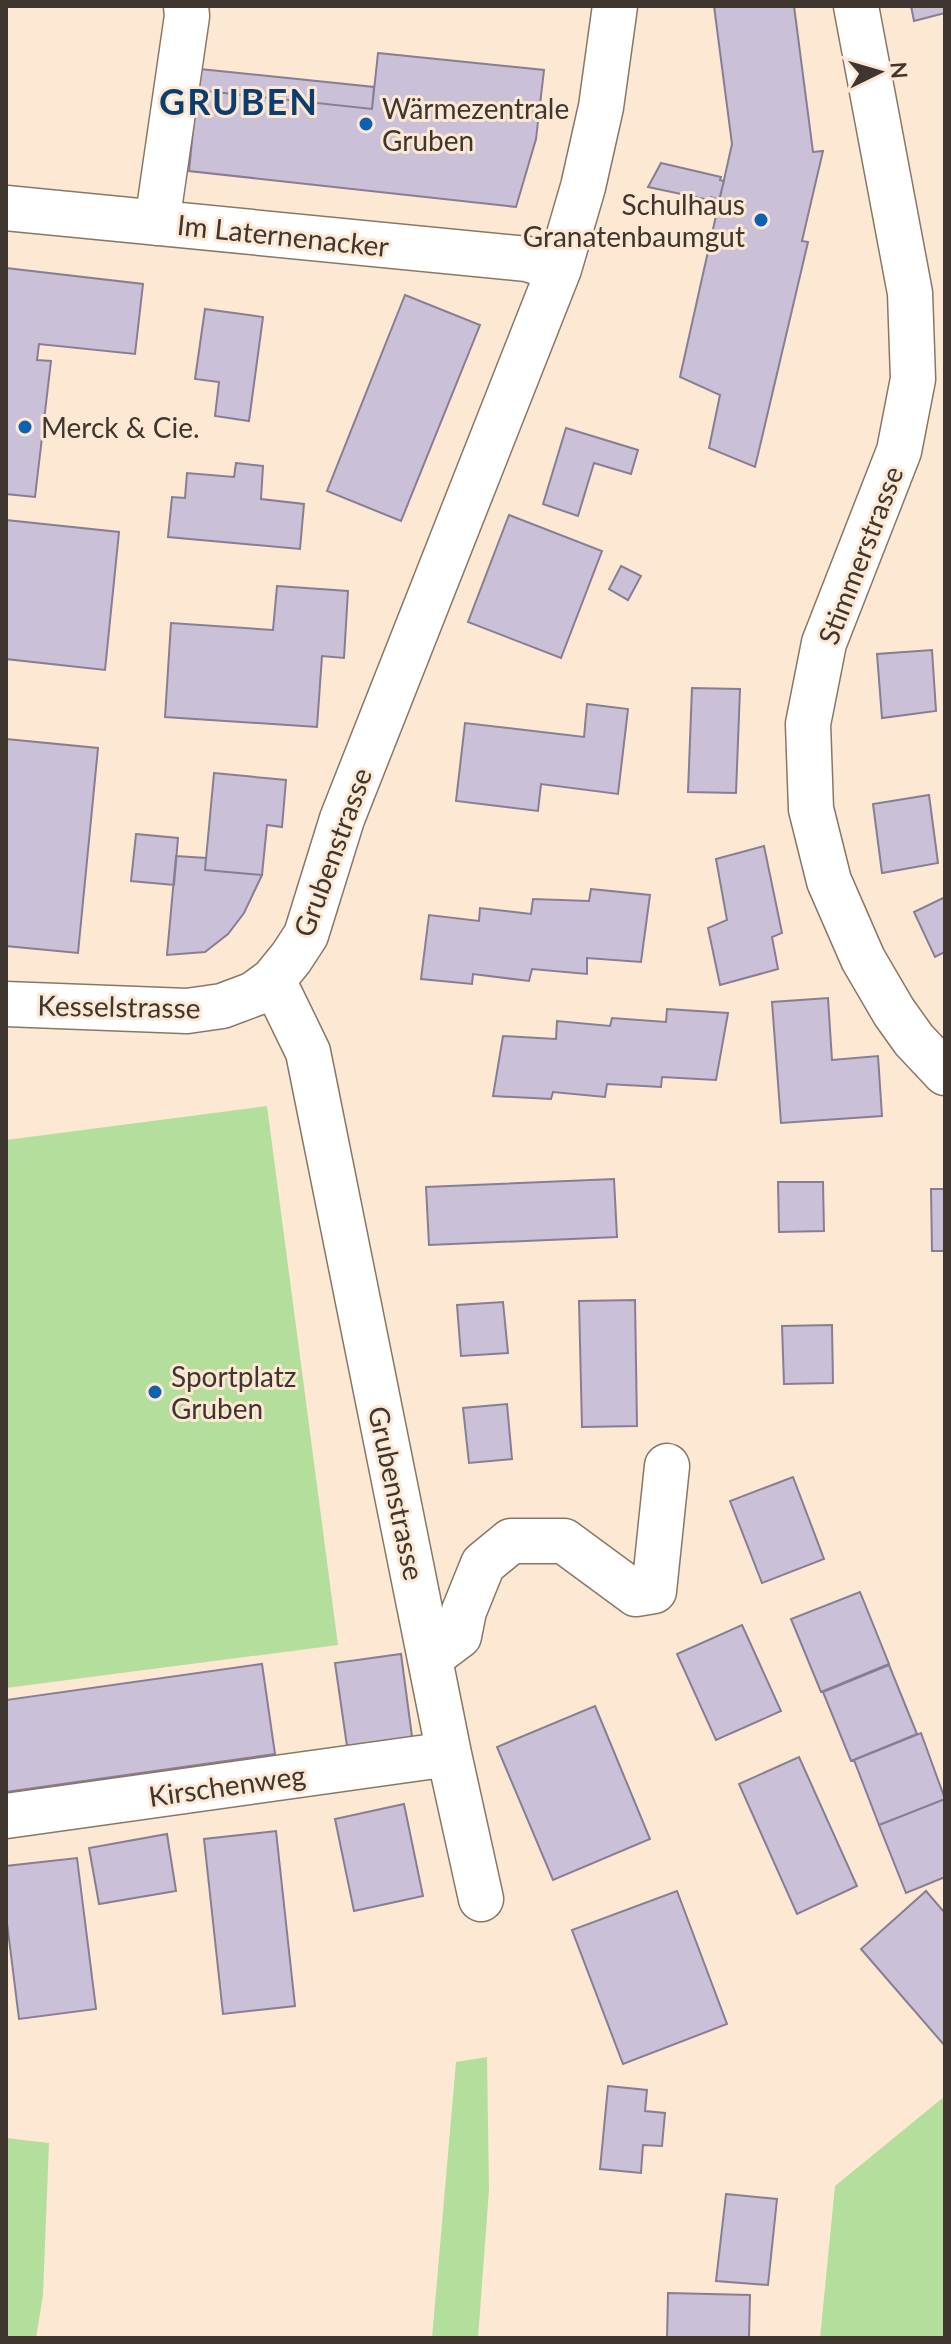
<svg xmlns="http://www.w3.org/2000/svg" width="951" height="2344" font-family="Lato,sans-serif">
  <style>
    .green { fill: #b4de9c }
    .building { fill: #cac0d8; stroke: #877e94; stroke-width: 2 }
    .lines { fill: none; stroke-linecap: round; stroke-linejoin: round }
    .minor-casing { stroke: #897765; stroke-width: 47 }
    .minor { stroke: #fff; stroke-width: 44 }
    .poi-dot { fill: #0e61af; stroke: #fde8d4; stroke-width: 3 }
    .labels { text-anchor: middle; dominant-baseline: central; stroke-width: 6; stroke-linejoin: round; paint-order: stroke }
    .poi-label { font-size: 28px; fill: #3f362f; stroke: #fde8d4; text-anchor: start }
    .street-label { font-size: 28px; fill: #3f362f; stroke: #fde8d4 }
    .district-label { font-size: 36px; font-weight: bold; letter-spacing: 2px; fill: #0b3d6f; stroke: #fde8d4 }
  </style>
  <rect width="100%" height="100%" fill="#fde8d4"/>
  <!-- green -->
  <path class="green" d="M267,1106L338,1645L6,1688V1140Z
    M487,2057L489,2190L478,2338H432L456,2062Z
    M945,2096V2338H820L835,2186Z
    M6,2138L49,2143L43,2295L36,2338H6Z"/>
  <!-- building -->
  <path class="building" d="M714,6H794L813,152L823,151L802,241L808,242L755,467L709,448L720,395L680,377L732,144Z
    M911,6H945V13L914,21Z
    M378,53L544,70L536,139L516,207L189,171L197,90L372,109Z
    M200,69L374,87L372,109L197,90Z
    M661,163L721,177L720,180L724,181L719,200L711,197L709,200L648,187Z
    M6,268L143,284L135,354L39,344L37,360L51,361L35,497L6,494Z
    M405,295L480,325L401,521L327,491Z
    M205,309L263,317L249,421L215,416L219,382L195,379Z
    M566,428L638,450L631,474L594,463L578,516L543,504Z
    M236,463L263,466L261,499L304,504L300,549L168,537L172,497L185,498L187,473L234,477Z
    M509,515L602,551L561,658L468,622Z
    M6,520L119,532L105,670L6,659Z
    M621,566L641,576L628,600L609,589Z
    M277,586L348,591L344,658L322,656L317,727L165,717L171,623L273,630Z
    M932,650L936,711L882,718L877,654Z
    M692,688L740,689L736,793L688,792Z
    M587,704L628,709L618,794L541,784L538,811L456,801L465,723L584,737Z
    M6,739L98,748L78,953L6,946Z
    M214,773L286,780L282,827L267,825L262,875L205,870Z
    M929,795L938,863L882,873L873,804Z
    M136,834L178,838L174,885L131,881Z
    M764,846L782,933L772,937L778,969L720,985L708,928L727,920L716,859Z
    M176,856L206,858L205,870L262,875L244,913L228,934L205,952L167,955Z
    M591,889L650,895L641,962L587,958V974L532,969L529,981L473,974L472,984L421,979L429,915L479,921L480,908L531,914L533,899L589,901Z
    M945,897V952L935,957L914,912Z
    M828,998L832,1060L878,1056L882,1116L781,1123L772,1002Z
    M667,1009L728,1013L716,1080L662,1077L661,1087L607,1084L605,1097L553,1092L551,1099L493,1096L503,1036L556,1039L557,1021L610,1026L612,1018L666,1022Z
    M614,1179L617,1237L429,1245L426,1187Z
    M778,1182H823L824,1231L779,1232Z
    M931,1189H945V1251H932Z
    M635,1300L637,1426L582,1427L579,1301Z
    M503,1302L508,1353L461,1356L457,1305Z
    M832,1325L833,1383L784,1384L782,1326Z
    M507,1404L512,1459L469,1463L463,1408Z
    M793,1477L824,1559L762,1583L730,1501Z
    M860,1592L889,1664L821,1692L791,1619Z
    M742,1625L781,1711L716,1740L677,1654Z
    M401,1654L413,1744L348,1753L335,1663Z
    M262,1664L275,1754L6,1792V1700Z
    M889,1665L917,1734L851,1761L823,1692Z
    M595,1706L650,1839L553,1880L497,1747Z
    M921,1733L945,1799L879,1825L854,1760Z
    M799,1757L857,1886L797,1914L739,1784Z
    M945,1799V1877L906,1893L879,1825Z
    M404,1804L423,1896L354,1911L335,1819Z
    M276,1831L295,2006L223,2014L204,1839Z
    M167,1834L176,1891L99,1904L89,1848Z
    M77,1858L96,2009L19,2019L6,1915V1866Z
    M677,1891L727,2024L623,2064L572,1930Z
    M926,1891L945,1913V2046L861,1949Z
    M608,2086L647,2090L645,2111L665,2113L662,2146L643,2145L641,2173L600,2169Z
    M726,2194L777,2199L768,2285L716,2281Z
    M668,2293L750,2295L749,2338H667Z"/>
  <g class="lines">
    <!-- minor casing -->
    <g class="minor-casing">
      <path id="minor" d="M856,6L910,293L913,379L899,451L824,643L808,724L811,809L829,881L863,959L894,1012L914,1040L945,1073
        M6,208L527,259L559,269
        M157,223L187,16L186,6
        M273,980L308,1052L449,1754L481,1899
        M6,1004L187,1011L222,1006L254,994L273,980L291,958L306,935L342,819L559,269L583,187L601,107L615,6
        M431,1657L459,1636L464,1611L483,1564L511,1541H564L636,1594L654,1591L667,1466
        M6,1816L449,1754"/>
    </g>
    <!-- minor -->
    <use href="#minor" class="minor"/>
  </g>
  <!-- markers -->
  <g class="poi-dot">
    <circle cx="366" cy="124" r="8"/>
    <circle cx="761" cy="220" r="8"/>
    <circle cx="25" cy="427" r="8"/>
    <circle cx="155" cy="1392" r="8"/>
  </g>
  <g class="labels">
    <!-- poi labels -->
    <g class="poi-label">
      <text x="382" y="108">Wärmezentrale<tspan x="382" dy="32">Gruben</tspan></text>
      <text x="745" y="204" text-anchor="end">Schulhaus<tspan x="745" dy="32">Granatenbaumgut</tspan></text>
      <text x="41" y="427">Merck &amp; Cie.</text>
      <text x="171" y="1376">Sportplatz<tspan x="171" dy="32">Gruben</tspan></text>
    </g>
    <!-- street labels -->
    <g class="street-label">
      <text transform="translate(283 235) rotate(6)">Im Laternenacker</text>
      <text transform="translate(860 555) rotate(-69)">Stimmerstrasse</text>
      <text transform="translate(332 852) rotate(-70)">Grubenstrasse</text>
      <text transform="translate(119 1006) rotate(1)">Kesselstrasse</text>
      <text transform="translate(397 1493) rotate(78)">Grubenstrasse</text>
      <text transform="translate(227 1785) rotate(-8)">Kirschenweg</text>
    </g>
    <!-- district labels -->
    <g class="district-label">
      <text x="239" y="101">GRUBEN</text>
    </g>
  </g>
  <!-- border -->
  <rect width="951" height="2344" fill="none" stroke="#3f362f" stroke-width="16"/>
  <!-- north arrow -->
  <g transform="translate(879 72) rotate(85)" stroke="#fde8d4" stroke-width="6" paint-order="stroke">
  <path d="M0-6L14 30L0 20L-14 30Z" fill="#3f362f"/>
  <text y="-12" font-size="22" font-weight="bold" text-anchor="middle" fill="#3f362f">N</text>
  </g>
</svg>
